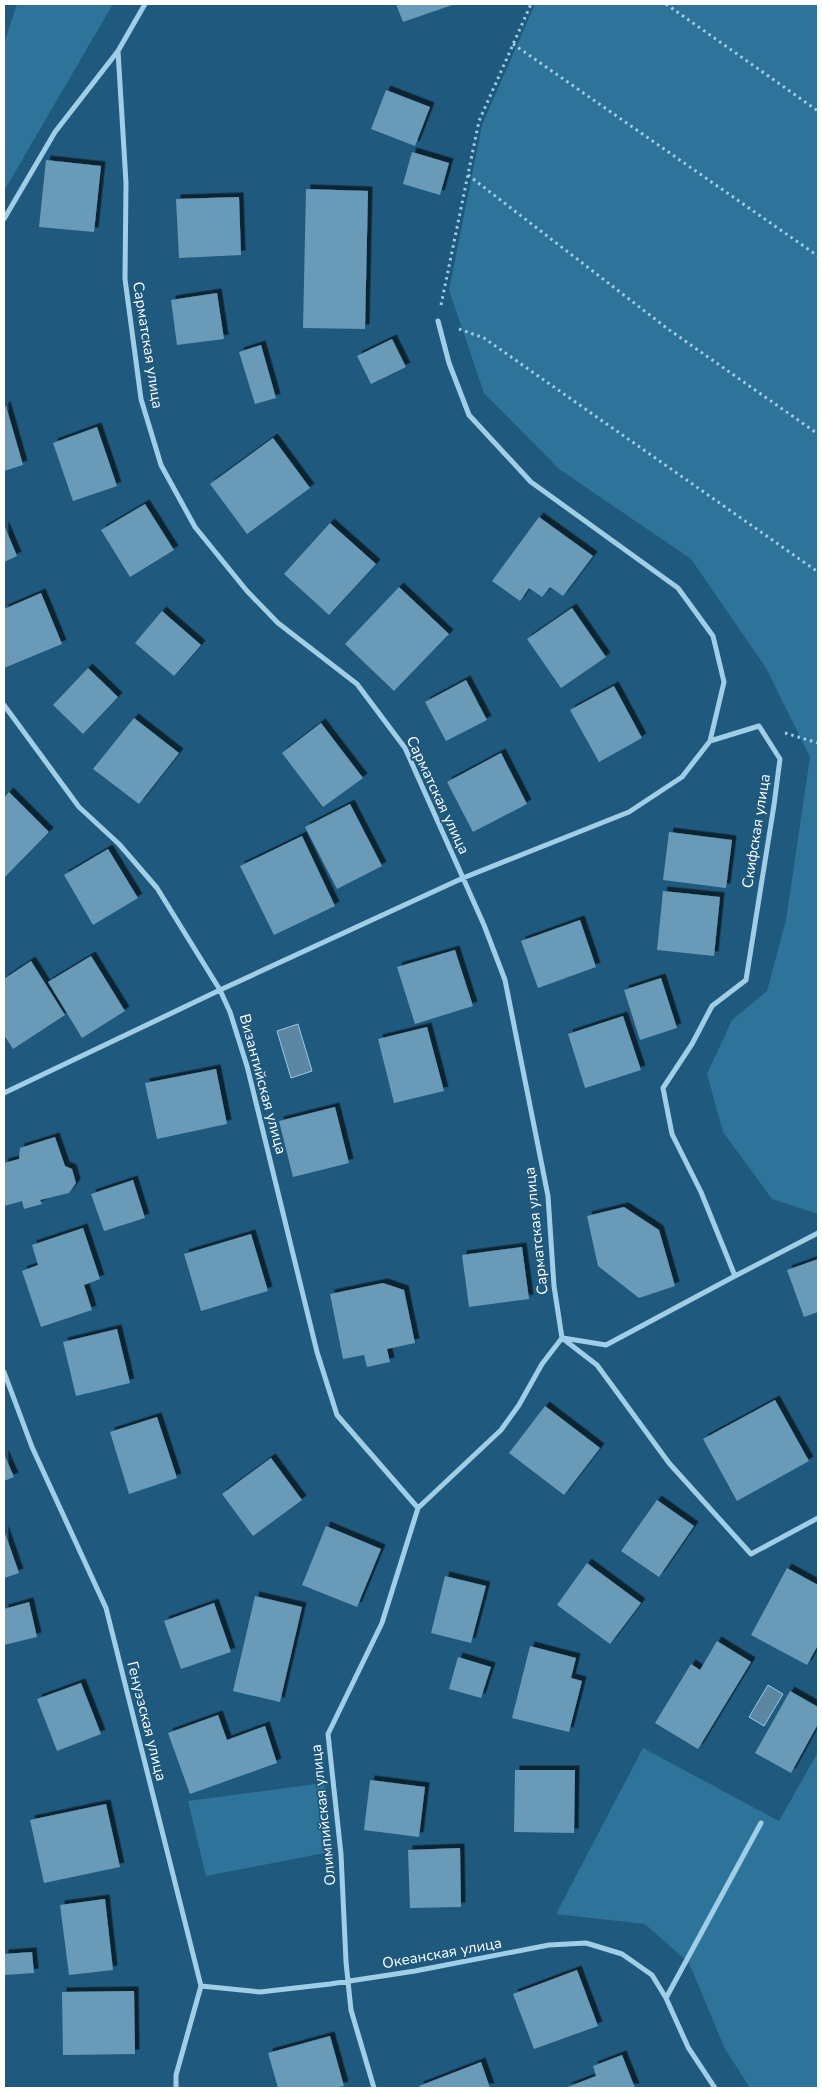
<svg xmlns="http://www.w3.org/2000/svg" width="822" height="2092" font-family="'Nunito Sans',sans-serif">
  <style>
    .green { fill: #2e7399 }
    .water { fill: #5c86a1; stroke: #95cbe9 }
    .building { fill: #699ab7; filter: url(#shadow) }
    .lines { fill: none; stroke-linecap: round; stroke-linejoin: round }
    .path { stroke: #a1cee7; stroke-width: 3; stroke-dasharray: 2.5 4; stroke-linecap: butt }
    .street { stroke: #a1cee7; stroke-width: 5 }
    .labels { text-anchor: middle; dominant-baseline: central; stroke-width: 4; stroke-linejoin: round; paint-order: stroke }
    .street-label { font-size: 15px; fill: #fff; stroke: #1f597d }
  </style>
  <defs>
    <filter id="shadow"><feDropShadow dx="4.5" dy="-4.5" stdDeviation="0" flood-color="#0009"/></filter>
  </defs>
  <rect width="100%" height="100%" fill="#1f597d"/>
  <!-- green -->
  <path class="green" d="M17,4H113L4,191V43Z
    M535,4H818V1214L772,1199L723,1132L707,1074L732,1020L767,991L786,920L810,757L766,668L691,559L559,469L484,393L449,290L482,125Z
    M643,1748L779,1821L818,1752V2088H750L725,2049L689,1963L645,1924L556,1914Z
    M324,1783L330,1852L206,1876L188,1801Z"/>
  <!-- water -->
  <path class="water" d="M298,1024L312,1071L291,1078L277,1031Z
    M768,1685L783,1694L764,1726L749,1717Z"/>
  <!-- building -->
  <path class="building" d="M396,4H455L403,22Z
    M386,90L430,107L415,146L371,129Z
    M412,152L449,163L440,195L403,184Z
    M46,160L101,166L94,232L39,227Z
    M306,189L368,191L365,329L303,328Z
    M239,197L241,255L179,258L176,199Z
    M217,293L224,339L177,345L171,300Z
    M392,339L406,367L371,384L357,356Z
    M261,345L276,398L255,404L239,352Z
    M6,406L23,465L4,471V407Z
    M97,427L117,486L73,501L53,443Z
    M273,438L310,488L247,534L210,484Z
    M145,504L174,550L130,577L101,530Z
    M539,517L593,556L563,596L550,587L542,597L529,588L520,601L492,581Z
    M330,523L376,564L329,615L284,574Z
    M4,525L17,556L4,562Z
    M399,587L449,634L394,691L345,644Z
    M41,593L62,644L4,668V609Z
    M572,608L606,657L561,688L527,639Z
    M162,611L201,645L174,676L135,643Z
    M88,668L118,697L83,734L53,705Z
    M466,680L487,720L446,741L425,702Z
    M614,686L642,738L599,762L570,710Z
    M134,718L179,753L139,804L93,769Z
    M321,723L363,778L323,807L282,753Z
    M501,753L527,804L473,832L447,782Z
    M9,792L49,832L4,878V798Z
    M350,804L382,866L337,889L305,827Z
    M669,832L732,840L726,888L663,880Z
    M302,836L335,906L274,935L240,866Z
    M108,849L138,898L93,925L64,875Z
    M663,891L720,897L714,956L657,950Z
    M580,920L596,967L538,988L521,941Z
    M455,950L473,1006L415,1024L397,967Z
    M91,956L125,1011L82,1038L48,982Z
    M31,961L65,1015L13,1049L4,1035V979Z
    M661,978L677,1028L640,1040L624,990Z
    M623,1016L641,1070L585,1088L568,1034Z
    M427,1027L444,1091L394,1103L378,1039Z
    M216,1069L227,1124L157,1139L145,1083Z
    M335,1107L349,1163L293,1177L279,1121Z
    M55,1137L65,1166L72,1169L76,1183L69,1193L40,1200L42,1204L24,1209L22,1201L4,1206V1163L19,1159L20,1148Z
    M133,1180L145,1218L104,1231L91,1194Z
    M624,1207L659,1230L675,1286L639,1298L598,1266L587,1216Z
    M83,1228L100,1279L84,1285L92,1310L41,1327L22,1271L38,1265L32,1245Z
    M251,1234L268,1291L201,1311L184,1254Z
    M522,1247L529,1299L469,1307L462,1255Z
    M818,1259V1312L804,1317L787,1270Z
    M383,1283L404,1290L415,1343L387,1349L390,1362L367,1367L364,1355L343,1359L330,1294Z
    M117,1329L130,1383L76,1396L63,1342Z
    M775,1400L809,1461L737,1501L703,1439Z
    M545,1406L600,1448L564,1495L509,1453Z
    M157,1417L177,1478L129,1494L110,1432Z
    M4,1454L14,1477L4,1481Z
    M271,1458L302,1500L253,1536L222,1494Z
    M657,1500L694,1526L659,1577L621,1551Z
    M326,1526L381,1549L357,1607L302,1585Z
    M4,1530L19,1573L4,1578Z
    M587,1563L641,1603L610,1644L557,1605Z
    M787,1568L818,1585V1645L807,1665L751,1635Z
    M445,1576L486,1586L471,1643L431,1633Z
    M255,1596L302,1607L280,1702L233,1691Z
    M29,1602L37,1637L4,1645V1609Z
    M214,1603L231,1652L181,1669L164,1621Z
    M717,1641L751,1662L698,1749L655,1723L691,1664L700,1670Z
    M530,1646L576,1658L571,1678L582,1681L569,1732L512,1718Z
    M458,1657L491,1667L481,1698L449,1689Z
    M81,1683L101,1734L57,1751L37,1699Z
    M790,1691L818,1707V1724L791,1773L755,1753Z
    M218,1715L227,1740L265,1726L277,1763L190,1794L168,1733Z
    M515,1770H575L574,1833L514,1832Z
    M370,1780L425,1787L419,1837L364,1830Z
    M106,1804L120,1867L44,1883L30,1820Z
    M460,1848L461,1907L410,1908L408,1850Z
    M105,1899L113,1970L69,1975L60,1905Z
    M32,1952L34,1973L4,1975V1954Z
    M577,1970L598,2026L534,2049L513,1994Z
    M134,1991L135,2054L63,2055L62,1992Z
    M330,2036L344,2086L336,2088H278L268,2053Z
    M622,2055L635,2088H565L596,2076L593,2066Z
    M481,2062L490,2088H420L419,2086Z"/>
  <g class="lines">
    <!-- path -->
    <path class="path" d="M666,4L818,111
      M513,44L818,256
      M468,175L668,329L818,434
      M441,305L479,121L531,4
      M459,329L484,338L818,572
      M785,733L818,743"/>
    <!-- street -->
    <path class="street" d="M118,51L126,183L125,279L141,399L161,465L195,527L247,591L278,623L357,684L405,748L484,925L505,980L548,1196L554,1286L562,1338L597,1365L669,1463L751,1554L818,1518
      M4,219L55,132L118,51L145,4
      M4,705L79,807L119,844L157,888L220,990L230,1012L247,1066L317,1352L337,1415L418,1508
      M710,741L759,726L780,759L774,805L746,980L712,1006L692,1044L663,1088L672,1134L701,1192L735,1276L818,1233
      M4,1093L220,990L463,878L629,812L682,777L710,741L724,682L713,636L678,588L531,482L469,415L449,363L438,321
      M563,1338L606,1345L735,1276
      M4,1372L32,1447L106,1608L201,1986L176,2075V2088
      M201,1986L260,1992L330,1984L415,1971L549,1945L586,1943L622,1954L652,1975L666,1998L688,2047L715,2088
      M666,1998L761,1823
      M374,2088L351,2010L346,1962L341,1854L328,1734L382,1623L418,1508L501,1430L519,1405L542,1364L562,1338"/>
  </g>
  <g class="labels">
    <!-- street labels -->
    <g class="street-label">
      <text transform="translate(148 345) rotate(81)">Сарматская улица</text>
      <text transform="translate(438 795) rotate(65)">Сарматская улица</text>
      <text transform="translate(756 831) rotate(-81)">Скифская улица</text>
      <text transform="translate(263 1084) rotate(75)">Византийская улица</text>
      <text transform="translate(536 1231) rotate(-96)">Сарматская улица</text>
      <text transform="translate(147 1721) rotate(76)">Генуэзская улица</text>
      <text transform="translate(323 1815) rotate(-96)">Олимпийская улица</text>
      <text transform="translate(442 1953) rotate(-10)">Океанская улица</text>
    </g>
  </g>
  <!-- border -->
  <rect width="822" height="2092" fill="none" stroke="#ffffff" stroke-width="10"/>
</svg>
